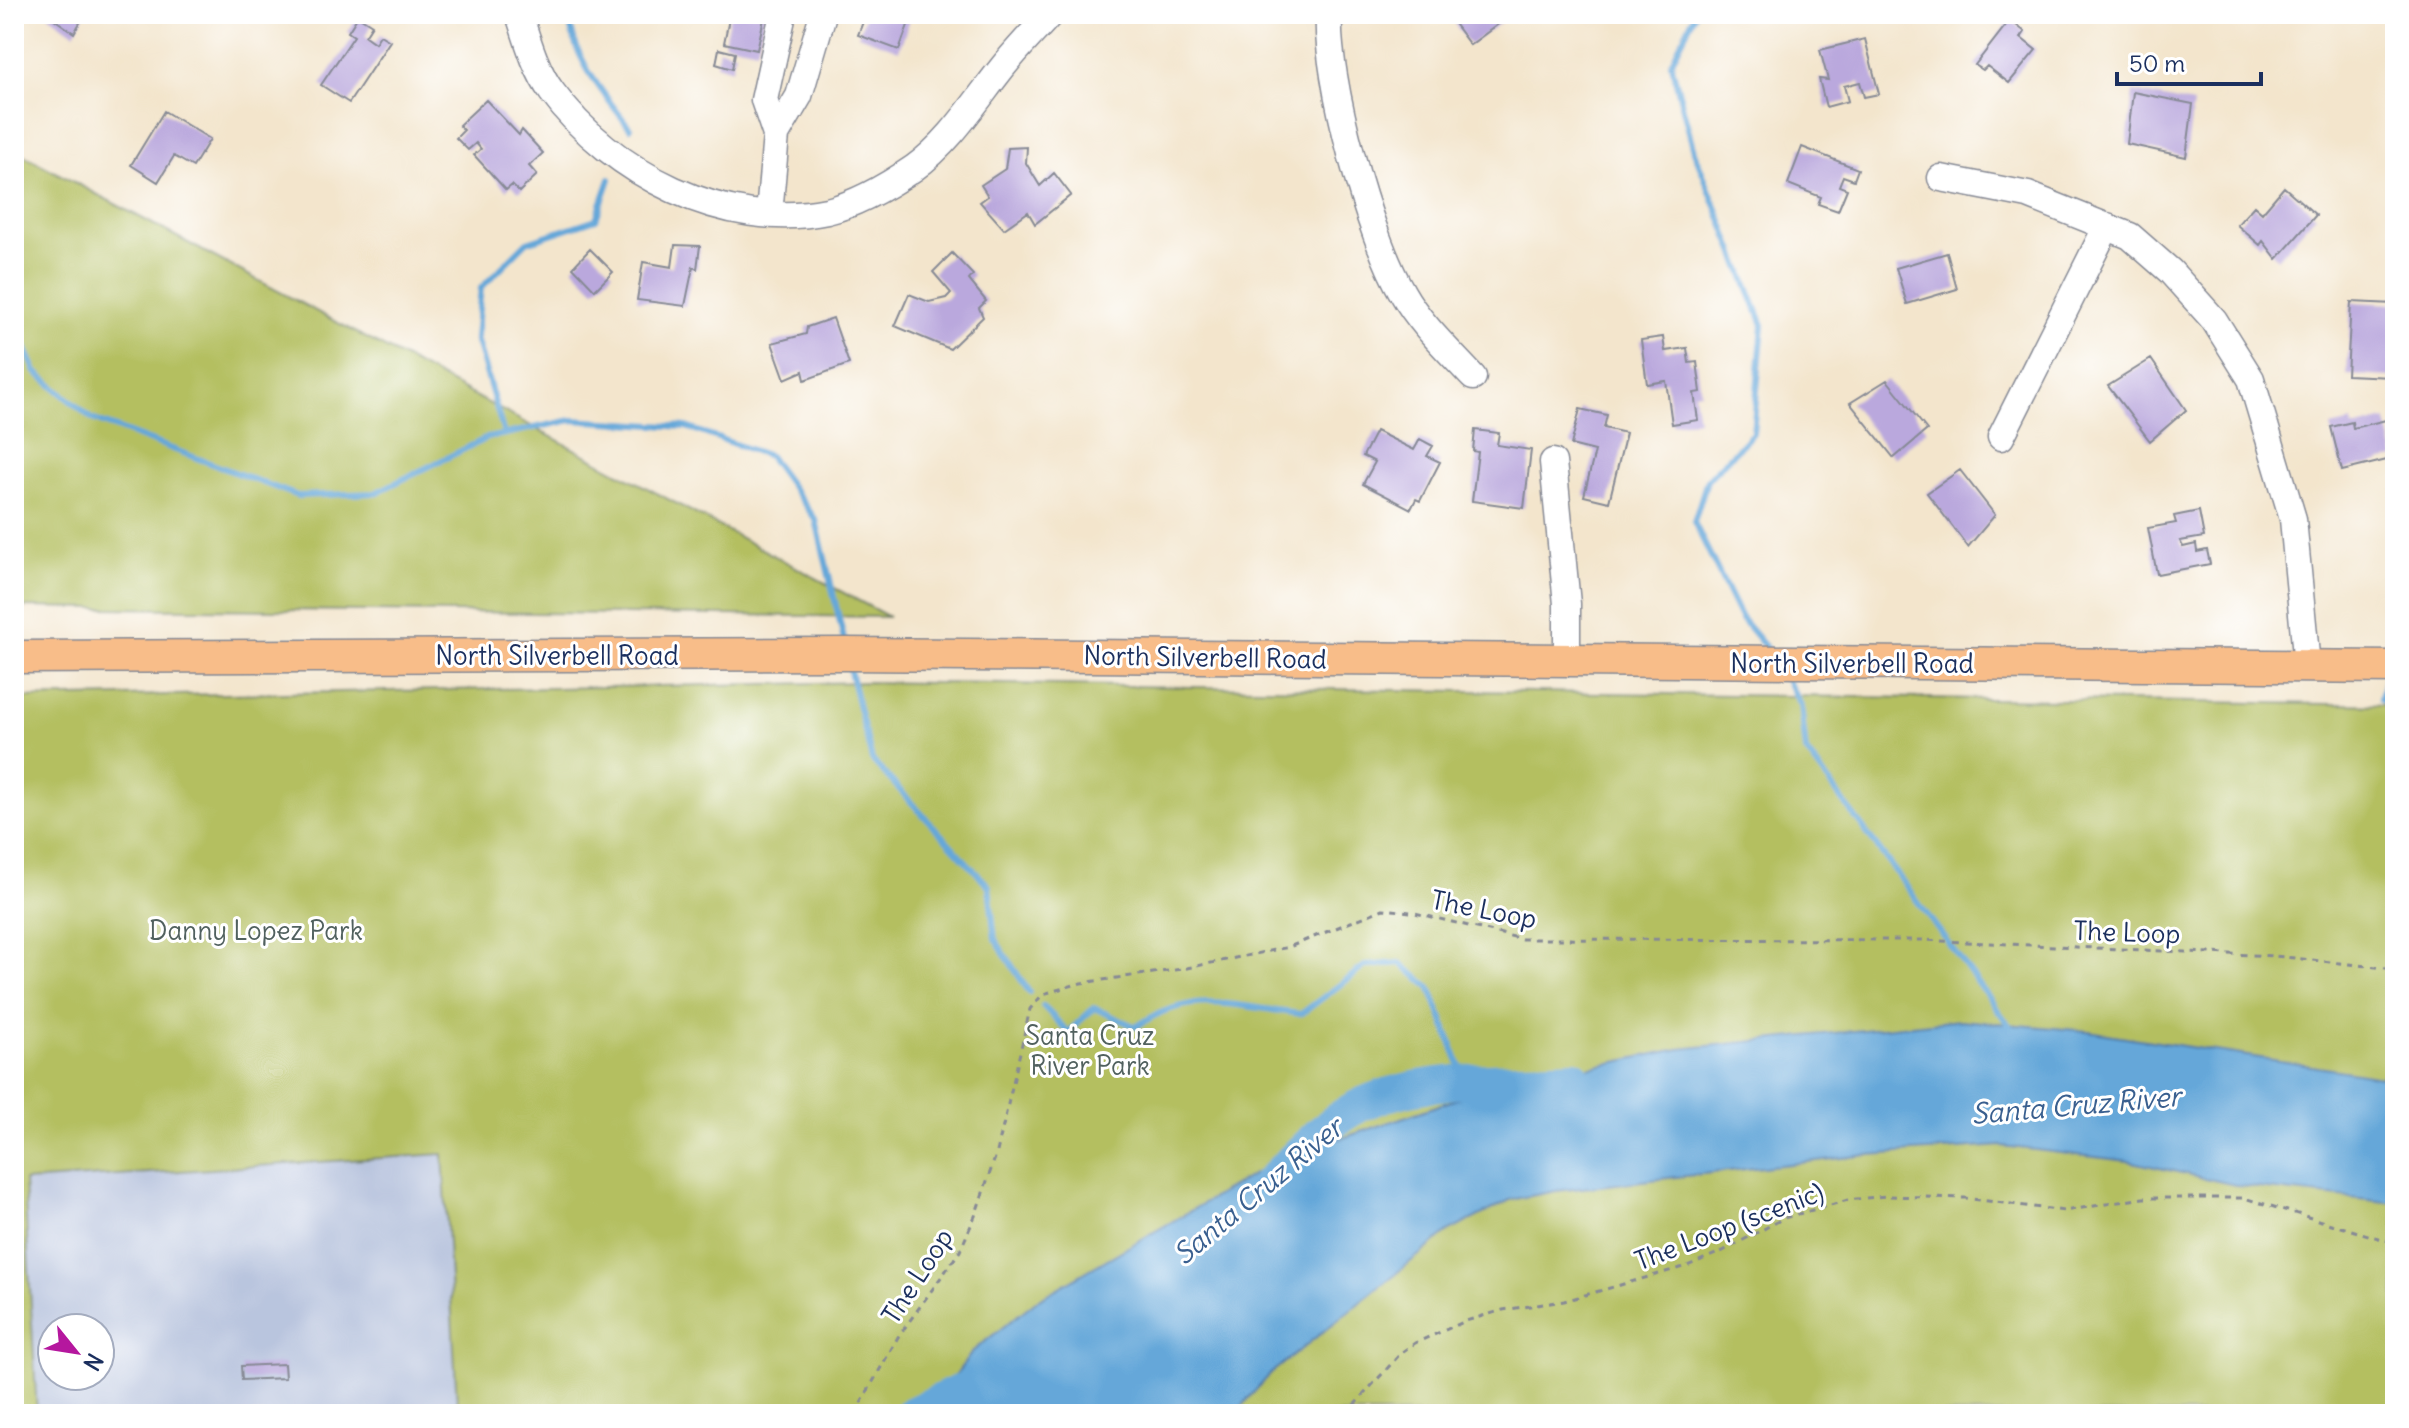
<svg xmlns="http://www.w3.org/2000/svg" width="2409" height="1428" font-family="Delius,sans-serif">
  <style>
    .industrial { fill: #b9c5de; fill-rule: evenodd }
    .green { fill: #b4bf61; stroke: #687760; stroke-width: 2 }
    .water { fill: #65a7d9; stroke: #406b9c; stroke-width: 2 }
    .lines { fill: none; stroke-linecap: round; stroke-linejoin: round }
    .stream { stroke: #65a7d9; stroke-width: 6 }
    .river { stroke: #65a7d9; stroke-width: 34 }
    .building { fill: #baa8dd }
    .minor-casing { stroke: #878a95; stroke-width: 29 }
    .major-casing { stroke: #878a95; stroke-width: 35 }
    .path { stroke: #878a95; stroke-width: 3; stroke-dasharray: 6 6; stroke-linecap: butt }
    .minor { stroke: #fff; stroke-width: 26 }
    .major { stroke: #f8bd89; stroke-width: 32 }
    .labels { text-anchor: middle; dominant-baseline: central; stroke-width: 6; stroke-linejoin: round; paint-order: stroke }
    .street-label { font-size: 26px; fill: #1b2f5e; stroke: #fff }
    .park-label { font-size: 26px; fill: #51615f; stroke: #fff }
    .water-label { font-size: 28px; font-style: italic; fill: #395f8f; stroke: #fff }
  </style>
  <rect width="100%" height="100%" fill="#fff"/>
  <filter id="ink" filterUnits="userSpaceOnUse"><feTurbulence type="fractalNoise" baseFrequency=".0125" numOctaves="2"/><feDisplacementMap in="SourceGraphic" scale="16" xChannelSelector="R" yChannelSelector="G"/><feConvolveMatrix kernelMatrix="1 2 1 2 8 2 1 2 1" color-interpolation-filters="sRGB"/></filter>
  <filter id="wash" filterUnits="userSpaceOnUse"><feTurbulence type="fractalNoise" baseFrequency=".006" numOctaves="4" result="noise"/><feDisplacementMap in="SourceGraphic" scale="32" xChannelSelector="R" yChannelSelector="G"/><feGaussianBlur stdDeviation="1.8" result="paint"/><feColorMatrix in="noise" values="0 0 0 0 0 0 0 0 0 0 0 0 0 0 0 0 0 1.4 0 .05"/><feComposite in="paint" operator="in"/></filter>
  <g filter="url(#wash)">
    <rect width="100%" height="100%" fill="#f3e5cc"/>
    <!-- industrial -->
    <path class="industrial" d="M444,1154L457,1403L450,1414H37L23,1181ZM52,1328H100V1376H52Z"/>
    <!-- green -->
    <path class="green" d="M14,150L889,617L14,607Z
      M867,682L2395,705V1414H450L457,1403L443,1154L24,1181L37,1414H14V698Z"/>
    <!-- water -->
    <path class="water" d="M1960,1020L2088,1031L2395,1079V1203L2240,1186L2128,1161L2002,1146L1868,1155L1556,1191L1510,1200L1448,1232L1270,1374L1235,1414H927L973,1351L1037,1300L1278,1160L1489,1088L1679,1049Z"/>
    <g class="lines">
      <!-- stream -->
      <path class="stream" d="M569,14C572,58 604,94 630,128
        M1695,14L1671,63L1694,151L1763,325L1753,433L1707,480L1694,522L1741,618L1768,650
        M14,323L36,372L92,419L298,496L375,493L487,438L572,420L686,427L769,456L816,520L845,644
        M504,434L476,338L481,288L527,242L596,219L610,179
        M2390,657L2395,633
        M848,663L872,760L989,886L995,939L1029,992
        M1783,673L1801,705L1806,751L2012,1029
        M2386,676L2381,699L2395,707
        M1043,1006L1068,1032L1094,1008L1136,1027C1190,988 1239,1007 1301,1014L1365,966L1400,963L1430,987L1467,1084"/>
      <!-- river -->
      <path class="river" d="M1267,1185C1298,1155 1331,1115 1372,1100C1434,1076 1509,1081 1574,1077
        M911,1414L975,1384"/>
    </g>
    <g id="blocks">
      <!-- building -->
      <path class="building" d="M47,14H85L74,33Z
        M730,14H765L757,50L724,43Z
        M866,14H912L899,50L858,35Z
        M1447,14H1512L1470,45Z
        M358,16L372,25L365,36L375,43L380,35L390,41L349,103L321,85L354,36L348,32Z
        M2010,20L2025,32L2021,38L2036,50L2009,83L1987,66L1983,70L1975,65Z
        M1865,39L1879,94L1864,97L1860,82L1844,86L1848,101L1826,107L1819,79L1828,80L1820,50Z
        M719,49L735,53L732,69L716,64Z
        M2133,92L2193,104L2186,157L2127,144Z
        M486,100L519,135L522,130L543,153L529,166L537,175L519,192L512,185L506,190L474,155L481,149L476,143L468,150L456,138L464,130L459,125Z
        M164,111L210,139L193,167L174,156L158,182L131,165Z
        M1027,147L1026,163L1040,186L1054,173L1071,195L1035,224L1028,212L1004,229L980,202L988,196L981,185L1005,169L1008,148Z
        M1802,147L1858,169L1854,180L1843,176L1839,186L1847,189L1838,211L1818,204L1821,197L1788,184Z
        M2284,187L2316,215L2277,259L2263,241L2260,245L2237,225L2254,206L2262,213Z
        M675,245L700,246L697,269L693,267L685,306L637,300L643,262L672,267Z
        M590,249L613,272L595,290L573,267Z
        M952,253L973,275L969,280L986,301L979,308L983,317L950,349L895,326L909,294L929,302L946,298L951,293L933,272Z
        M1947,253L1957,289L1907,304L1896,268Z
        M2351,302L2395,304L2392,377L2347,375Z
        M833,318L849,364L805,380L803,371L785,379L772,343L806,334L807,327Z
        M1663,337L1665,351L1687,348L1689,363L1697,362L1701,392L1694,393L1698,420L1672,424L1666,381L1647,384L1641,340Z
        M2151,359L2186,410L2150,441L2108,386Z
        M1887,380L1927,430L1894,458L1850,403Z
        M1580,409L1607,415L1604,428L1626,433L1609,502L1584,496L1595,451L1571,445Z
        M2386,420L2395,458L2342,471L2331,427L2352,422L2353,428Z
        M1475,430L1499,433L1497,445L1531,450L1524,508L1472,501L1478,452L1473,451Z
        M1376,431L1414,450L1420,439L1433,446L1427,456L1440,462L1420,501L1416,499L1411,509L1363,484L1375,462L1363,456Z
        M1960,470L1995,515L1968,547L1927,493Z
        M2199,511L2204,537L2180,541L2183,547L2196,544L2197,552L2207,550L2210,564L2157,574L2148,528L2176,523L2174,516Z
        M284,1364L285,1378L242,1380L241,1366Z"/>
    </g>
  </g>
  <g filter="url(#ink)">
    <use href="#blocks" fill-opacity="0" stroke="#878a95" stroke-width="2"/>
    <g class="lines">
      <!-- minor casing -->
      <g class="minor-casing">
        <path id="minor" d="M519,14C527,39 536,71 552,92C611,173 726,232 827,211C857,204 889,185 914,168C950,142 975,102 1002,68C1017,49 1034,32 1050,14
          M1329,14C1325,77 1369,237 1402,292C1420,324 1449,351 1473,377
          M776,135L799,96L823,14
          M1941,178L2028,195L2130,236L2170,271L2214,320L2251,379L2293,519L2307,666
          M769,214L776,135L764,100L783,14
          M2001,437L2107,226
          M1553,462L1567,604V660"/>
      </g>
      <!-- major casing -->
      <g class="major-casing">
        <path id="major" d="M14,657L847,654L2395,667"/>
      </g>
      <!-- path -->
      <path class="path" d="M855,1414L898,1337L960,1251L975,1216L997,1152L1030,1009L1043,994L1081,983L1182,969L1289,947L1383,909L1411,912L1522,939L1921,940L2275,956L2395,969
        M1346,1414L1402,1352L1415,1343L1466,1321L1503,1310L1564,1301L1687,1266L1723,1251L1784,1218L1848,1200L1886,1196L1965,1198L2064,1211L2143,1198H2244L2395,1243"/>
      <!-- minor -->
      <use href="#minor" class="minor"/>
      <!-- major -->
      <use href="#major" class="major"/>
    </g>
  </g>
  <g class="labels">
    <!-- street labels -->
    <g class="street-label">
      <text x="557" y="655">North Silverbell Road</text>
      <text transform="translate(1205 657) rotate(1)">North Silverbell Road</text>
      <text x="1852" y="663">North Silverbell Road</text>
      <text transform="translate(1484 909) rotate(11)">The Loop</text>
      <text transform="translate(2127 932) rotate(2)">The Loop</text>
      <text transform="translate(1729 1226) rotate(-21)">The Loop (scenic)</text>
      <text transform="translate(917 1276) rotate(-57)">The Loop</text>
    </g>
    <!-- park labels -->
    <g class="park-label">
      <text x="256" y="930">Danny Lopez Park</text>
      <text x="1090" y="1035">Santa Cruz<tspan x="1090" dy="30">River Park</tspan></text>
    </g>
    <!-- water labels -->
    <g class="water-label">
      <text transform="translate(2076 1105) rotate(-5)">Santa Cruz River</text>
      <text transform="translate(1258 1191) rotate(-40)">Santa Cruz River</text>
    </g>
  </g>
  <!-- margin -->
  <rect width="2409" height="1428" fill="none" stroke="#fff" stroke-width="48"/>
  <!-- north arrow -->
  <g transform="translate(76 1352) rotate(120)"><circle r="38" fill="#ffffff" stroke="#a4acbf" stroke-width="2"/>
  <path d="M0-6L14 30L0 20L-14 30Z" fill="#b5179e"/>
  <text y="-12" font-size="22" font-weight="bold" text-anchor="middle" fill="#1b2f5e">N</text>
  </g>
  <!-- scale -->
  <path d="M2117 72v12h144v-12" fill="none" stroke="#1b2f5e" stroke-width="4"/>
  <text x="2129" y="72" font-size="24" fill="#1b2f5e" stroke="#ffffff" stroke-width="6" paint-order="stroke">50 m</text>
</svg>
